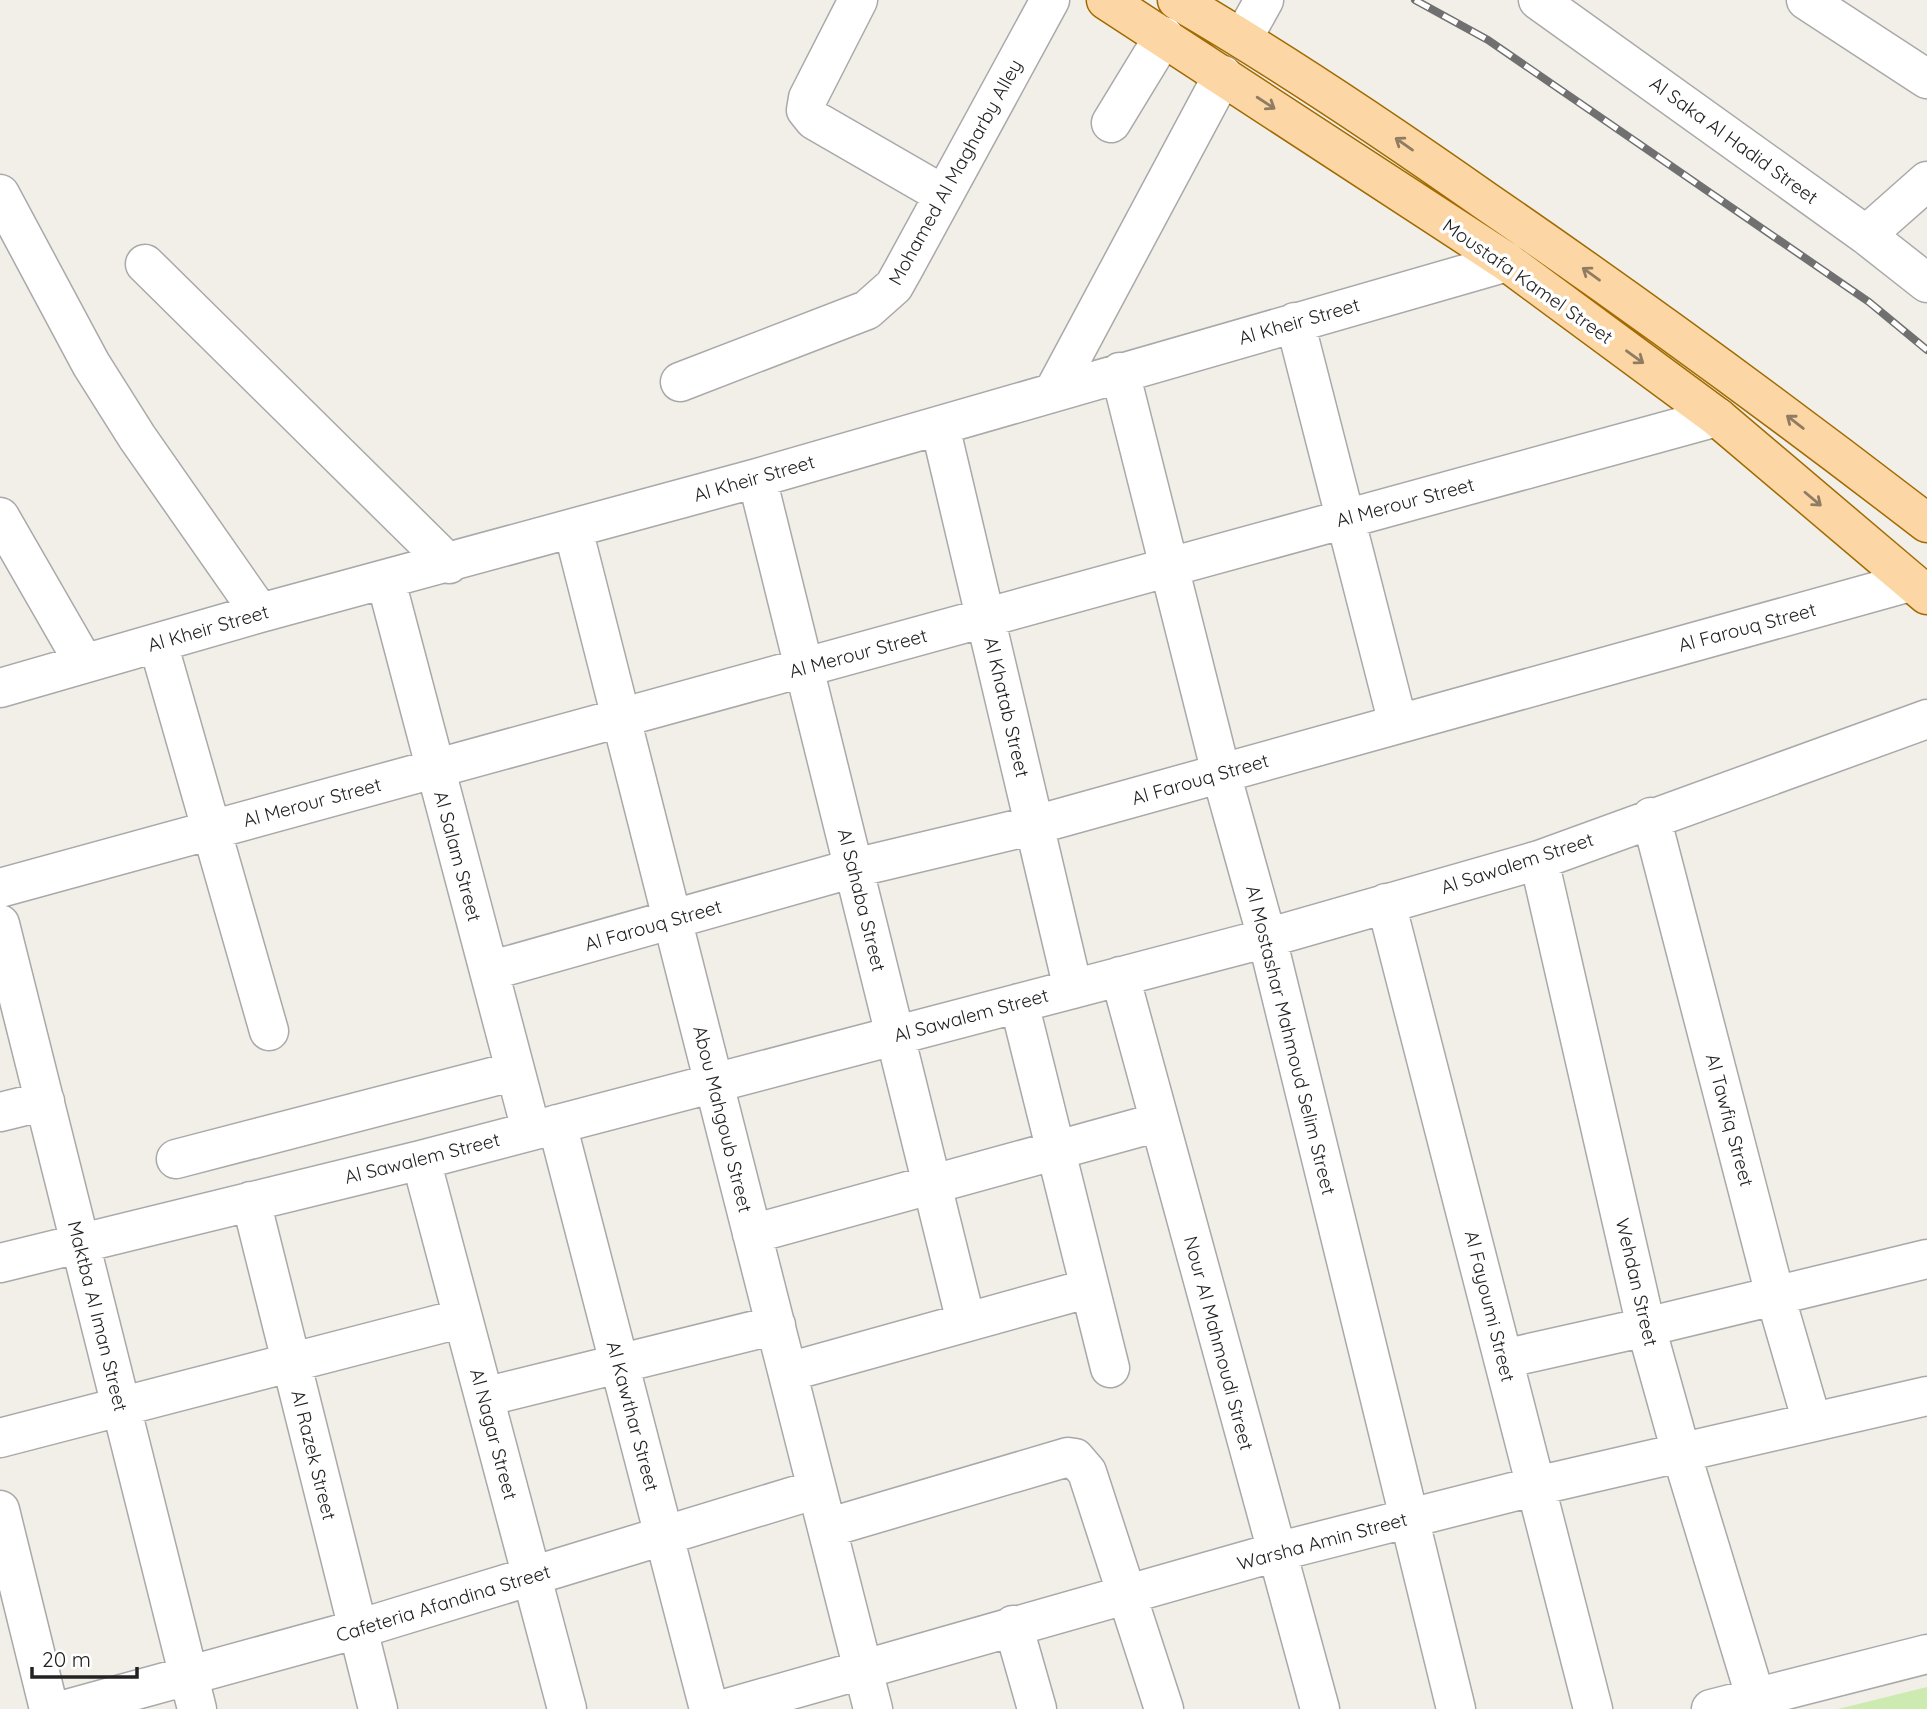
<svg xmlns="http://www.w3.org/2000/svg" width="1927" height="1709" font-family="Quicksand,sans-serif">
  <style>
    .grass { fill: #cdebb0 }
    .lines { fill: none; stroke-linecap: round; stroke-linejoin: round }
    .minor-casing { stroke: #a9a9a9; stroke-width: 41 }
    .primary-casing { stroke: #a06b00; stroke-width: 41 }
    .minor { stroke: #fff; stroke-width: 38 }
    .primary { stroke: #fcd6a4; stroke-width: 38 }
    .rail-casing { stroke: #707070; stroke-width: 8 }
    .rail { stroke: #fff; stroke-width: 5; stroke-dasharray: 16; stroke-linecap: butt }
    .oneway { stroke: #8f7c63 }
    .labels { text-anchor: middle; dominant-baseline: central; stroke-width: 7; stroke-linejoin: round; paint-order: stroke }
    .street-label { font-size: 19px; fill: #222; stroke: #fff }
  </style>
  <rect width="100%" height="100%" fill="#f2efe9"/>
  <!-- grass -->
  <path class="grass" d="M1927,1687V1709H1838Z"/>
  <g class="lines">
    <!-- minor casing -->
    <g class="minor-casing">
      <path id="minor" d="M858,0L808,98L806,110L814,120L944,195
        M1538,0L1866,235L1927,283
        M1806,0L1927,79
        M1243,38L1264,0
        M1111,123L1164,36
        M0,194L91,364L137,437L260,613
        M1866,235L1927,181
        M145,264L449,564
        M1295,322L1398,724
        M1120,372L1221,773L1267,938L1456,1709
        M680,382L867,310L894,286L903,270L1050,0
        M1054,391L1223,75
        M940,426L1073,989
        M757,478L966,1322
        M0,517L84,663
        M573,529L873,1709
        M386,581L531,1130
        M158,643L269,1031
        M0,688L260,613L757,478L1507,262
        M1651,817L1775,1295L1812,1422
        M1539,860L1646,1327L1681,1452L1756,1699
        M0,888L1717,417
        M1386,903L1593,1709
        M0,924L197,1709
        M489,971L854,868L1035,825L1910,582
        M1120,976L1320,1709
        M1019,1003L1110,1368
        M0,1112L45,1101
        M557,1124L709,1709
        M176,1159L515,1071
        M421,1160L567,1709
        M251,1201L378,1709
        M752,1234L1159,1122
        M0,1263L421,1160L1267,938L1539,860L1927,719
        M1503,1359L1646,1327L1927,1259
        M788,1372L1090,1288
        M484,1397L776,1325
        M0,1438L463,1318
        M0,1510L49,1709
        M827,1528L1068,1457L1075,1458L1087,1472L1164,1709
        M1013,1625L1037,1709
        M67,1709L358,1629L817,1489
        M724,1709L1276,1552L1536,1486L1927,1396
        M1711,1709L1927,1654"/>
    </g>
    <!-- primary casing -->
    <g class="primary-casing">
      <path id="primary" d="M1106,0L1507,262L1717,417L1927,595
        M1177,0C1284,62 1386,131 1487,202C1637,305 1783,412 1927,523"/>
    </g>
    <!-- minor -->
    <use href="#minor" class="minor"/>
    <!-- primary -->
    <use href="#primary" class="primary"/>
    <!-- rail casing -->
    <g class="rail-casing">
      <path id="rail" d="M1415,0L1488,40L1869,302L1927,350"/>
    </g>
    <!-- rail -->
    <use href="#rail" class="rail"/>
  </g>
  <!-- one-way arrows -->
  <defs><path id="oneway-shaft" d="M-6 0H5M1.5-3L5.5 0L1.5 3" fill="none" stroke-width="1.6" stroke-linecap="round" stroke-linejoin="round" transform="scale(1.75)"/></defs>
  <g class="oneway">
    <use href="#oneway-shaft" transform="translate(1266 103) rotate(33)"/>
    <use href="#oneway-shaft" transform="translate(1404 144) rotate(-145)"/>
    <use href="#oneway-shaft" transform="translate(1591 274) rotate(-144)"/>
    <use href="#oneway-shaft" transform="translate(1635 357) rotate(36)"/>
    <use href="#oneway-shaft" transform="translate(1795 422) rotate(-142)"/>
    <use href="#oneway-shaft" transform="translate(1813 499) rotate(40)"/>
  </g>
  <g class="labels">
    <!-- street labels -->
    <g class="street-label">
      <text transform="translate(1734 140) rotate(36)">Al Saka Al Hadid Street</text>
      <text transform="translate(955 172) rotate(-61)">Mohamed Al Magharby Alley</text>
      <text transform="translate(1528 281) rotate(35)">Moustafa Kamel Street</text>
      <text transform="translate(1299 321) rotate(-16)">Al Kheir Street</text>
      <text transform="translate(754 478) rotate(-16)">Al Kheir Street</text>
      <text transform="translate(1405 502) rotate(-15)">Al Merour Street</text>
      <text transform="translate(1747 627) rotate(-15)">Al Farouq Street</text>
      <text transform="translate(208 628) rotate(-16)">Al Kheir Street</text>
      <text transform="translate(858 653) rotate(-15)">Al Merour Street</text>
      <text transform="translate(1007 707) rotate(77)">Al Khatab Street</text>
      <text transform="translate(1200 779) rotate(-16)">Al Farouq Street</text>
      <text transform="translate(312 802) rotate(-15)">Al Merour Street</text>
      <text transform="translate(458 856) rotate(75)">Al Salam Street</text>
      <text transform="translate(1517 863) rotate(-18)">Al Sawalem Street</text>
      <text transform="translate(862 900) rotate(76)">Al Sahaba Street</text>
      <text transform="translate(653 925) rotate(-16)">Al Farouq Street</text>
      <text transform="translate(971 1015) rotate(-15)">Al Sawalem Street</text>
      <text transform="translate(1291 1040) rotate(76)">Al Mostashar Mahmoud Selim Street</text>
      <text transform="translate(723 1119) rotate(76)">Abou Mahgoub Street</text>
      <text transform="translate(1730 1120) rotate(75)">Al Tawfiq Street</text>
      <text transform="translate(422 1158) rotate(-14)">Al Sawalem Street</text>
      <text transform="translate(1637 1282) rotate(77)">Wehdan Street</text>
      <text transform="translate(1490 1306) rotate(76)">Al Fayoumi Street</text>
      <text transform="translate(98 1316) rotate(76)">Maktba Al Iman Street</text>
      <text transform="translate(1219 1343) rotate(75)">Nour Al Mahmoudi Street</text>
      <text transform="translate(633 1416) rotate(75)">Al Kawthar Street</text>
      <text transform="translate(494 1434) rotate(75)">Al Nagar Street</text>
      <text transform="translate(314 1455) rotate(76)">Al Razek Street</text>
      <text transform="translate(1322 1541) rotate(-15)">Warsha Amin Street</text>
      <text transform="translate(443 1603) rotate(-17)">Cafeteria Afandina Street</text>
    </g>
  </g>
  <!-- scale -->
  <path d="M32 1667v10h105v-10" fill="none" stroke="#222222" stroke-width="3.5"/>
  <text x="42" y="1667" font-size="21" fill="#222222" stroke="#ffffff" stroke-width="5" paint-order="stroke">20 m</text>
</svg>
